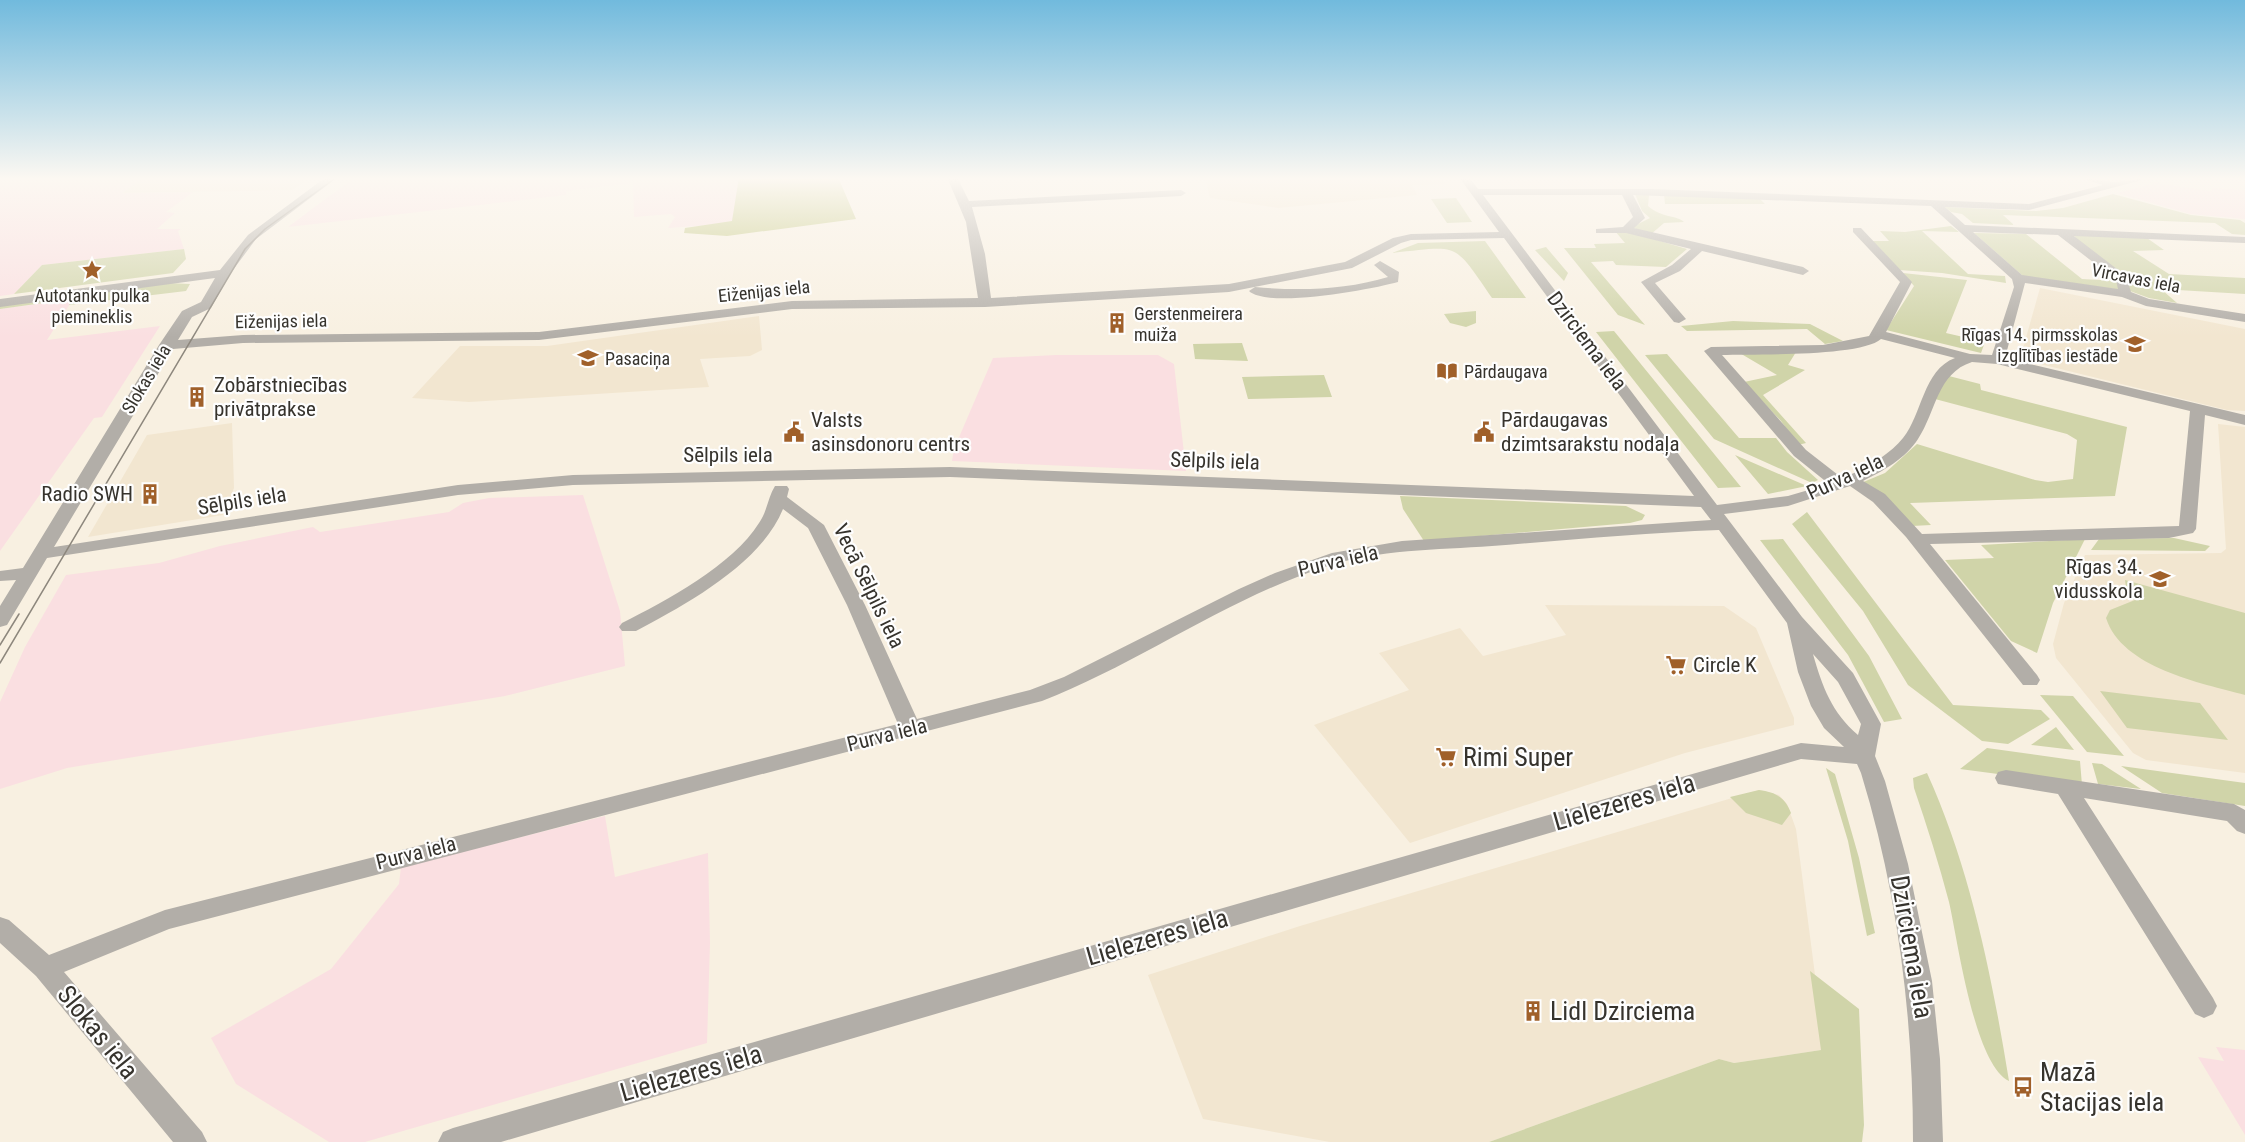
<svg xmlns="http://www.w3.org/2000/svg" width="2245" height="1142" font-family="'Roboto Condensed',sans-serif">
  <style>
    .built { fill: #f2e6d0 }
    .industrial { fill: #fadfe1 }
    .green { fill: #d0d4a9 }
    .forest { fill: #c1c67e }
    .lines { fill: none; stroke-linecap: round; stroke-linejoin: round }
    .minor { fill: #b2aea8; fill-rule: evenodd }
    .tram { stroke: #8d877d; stroke-width: 1.5 }
    .labels { text-anchor: middle; dominant-baseline: central; stroke-width: 4.5; stroke-linejoin: round; paint-order: stroke }
    .far-street-label { font-size: 18px; fill: #36332d; stroke: #fefefe }
    .far-poi-label { font-size: 18px; fill: #36332d; stroke: #fefefe; text-anchor: start }
    .street-label { font-size: 21px; fill: #36332d; stroke: #fefefe }
    .poi-label { font-size: 21px; fill: #36332d; stroke: #fefefe; text-anchor: start }
    .near-poi-label { font-size: 26px; fill: #36332d; stroke: #fefefe; text-anchor: start }
    .near-street-label { font-size: 26px; fill: #36332d; stroke: #fefefe }
  </style>
  <rect width="100%" height="100%" fill="#f8f0e1"/>
  <!-- built -->
  <path class="built" d="M144,177H312L292,190L121,193Z
    M1205,177H1440L1445,184L1412,185L1417,195L1278,208L1210,198Z
    M2040,288L2245,329V411L2227,410L2020,359Z
    M759,316L762,350L750,356L700,359L709,387L469,402L412,398L460,346H547Z
    M232,423L234,488L223,515L88,537L147,435Z
    M2218,424L2245,427V773L2146,760L2133,753L2056,658L2053,644L2064,603L2085,555L2221,553L2226,549Z
    M1545,605L1724,606L1756,628L1794,718V725L1685,753L1410,843L1314,725L1409,690L1379,653L1460,628L1483,656L1566,635Z
    M1759,790L1779,795L1787,804L1796,829L1823,1036L1821,1050L1734,1063L1719,1059L1489,1142H1330L1203,1119L1148,975L1300,926Z"/>
  <!-- industrial -->
  <path class="industrial" d="M0,177H144L122,193L193,192L166,212L175,213L157,229H181L178,231L184,249L42,265L14,294L0,296Z
    M355,177H739L733,221L711,225L668,228L675,217L671,214L634,217L633,183L566,191V195L288,227Z
    M2156,183L2211,191L2213,188L2245,190V219L2191,214L2117,193Z
    M73,299L47,340L160,326L102,417L94,418L0,551V309Z
    M1056,355H1158L1174,364L1186,471L952,461L954,449L993,358Z
    M583,495L620,611L625,666L505,696L67,768L0,789V702L25,647L66,575L159,563L220,546L313,527L320,532L449,512L463,503L489,498Z
    M605,816L615,877L708,853L710,943L707,1043L365,1142H329L236,1084L211,1038L331,969L399,884L401,867Z
    M2216,1047L2245,1050V1135L2198,1057L2224,1061Z"/>
  <!-- green -->
  <path class="green" d="M1635,194L1649,195L1648,206C1661,218 1677,215 1684,222L1664,223L1650,235L1632,227L1650,218L1642,211Z
    M1664,194L1760,199L1765,204H1665Z
    M2113,194L2191,215L2240,220L2245,223V235L2232,234L2215,223L2003,215L2014,225L1973,223L1962,214L1951,212L1945,207L2036,211L2063,208Z
    M1456,198L1472,222L1447,223L1431,199Z
    M1951,226L1959,232L1922,231L1968,274L2005,276L2006,283L1942,273L1899,270L1871,241H1889L1880,231L1905,232Z
    M1615,231H1626L1687,249L1666,267L1616,265L1613,261L1591,262L1645,325L1618,315L1564,248H1596L1594,244L1625,243Z
    M1974,233L2026,234L2082,279L2118,281L2121,290L2023,276Z
    M2073,235L2147,238L2164,250L2133,251L2169,274L2245,278V294L2161,289L2177,303L2149,298L2130,291Z
    M1485,241L1526,298H1492C1453,241 1460,246 1392,253L1418,243Z
    M1546,247L1568,273L1564,281L1535,250Z
    M184,249L186,259L173,273L14,294L42,265Z
    M1903,273L1967,280L1946,333L1985,342L1981,353L1886,330L1914,286Z
    M169,283L190,284L186,291L69,305L72,299L0,309V305Z
    M1476,311V323L1466,327L1450,323L1444,314Z
    M1733,321L1810,324L1843,341L1825,344L1807,329L1687,331L1681,326Z
    M1614,331L1741,487L1718,488L1596,332Z
    M1242,343L1248,361L1195,359L1193,344Z
    M1738,352H1796L1788,365L1805,370L1763,395L1806,443L1798,445L1781,421L1744,382L1777,375Z
    M1667,354L1739,438H1776L1787,452L1818,480L1812,483L1714,439L1645,355Z
    M1324,375L1332,397L1248,399L1242,377Z
    M1945,375L1980,384L1981,390L2127,427L2115,496L1910,503L1931,525L1912,526L1861,483L1885,473L1917,444L2035,480L2048,482L2073,479L2077,440L2067,434L1935,399Z
    M1735,455L1807,486L1768,494Z
    M1400,496L1626,506L1645,515L1642,520L1630,523L1424,541L1403,509Z
    M1807,512L1953,705L2041,710L2050,719L2008,744L1982,741L1908,685L1863,611L1792,524Z
    M2174,538L2210,546L2205,551L2091,550L2099,539Z
    M1783,539L1869,656L1902,719L1884,722L1848,655L1760,540Z
    M2085,539L2053,603L2037,653L2011,641L1945,560L1994,558L1981,545Z
    M2125,580L2245,613V695C2201,683 2122,668 2106,618L2110,610L2135,600L2126,587Z
    M2100,691L2200,703L2228,740L2127,728Z
    M2040,695L2073,696L2124,756L2087,752Z
    M2056,727L2074,750L2031,745Z
    M1987,748L2080,761L2082,785L1960,769Z
    M2092,763L2102,764L2141,789L2098,784Z
    M2121,766L2245,783V806L2162,793Z
    M1826,768L1835,774L1859,858L1875,933L1867,936L1848,841Z
    M1927,773C1971,870 1992,977 2009,1081C1974,1064 1958,941 1949,902C1939,864 1927,826 1914,788L1913,778Z
    M1759,790C1775,792 1785,797 1791,813L1782,825L1746,813L1730,797Z
    M1810,971L1859,1009L1864,1125L1862,1142H1489L1719,1059L1734,1063L1821,1050Z"/>
  <!-- forest -->
  <path class="forest" d="M739,177H838L856,219L727,236L684,233L685,228L732,221Z"/>
  <g class="lines">
    <!-- minor -->
    <path class="minor" d="M326,177H338L256,239L230,274L211,308L192,317L178,340L243,335L539,332L792,301L978,298L966,222L947,177H957L969,201L1181,190L1186,193L1181,196L972,207L985,254L991,298L1229,284L1345,262L1393,238L1411,234L1499,232L1459,177H1469L1478,189H1651L2029,204L2103,185L2078,177C2091,177 2104,182 2115,182C2128,182 2140,177 2153,177L2029,210L1945,207L1965,225L2245,237V243L2074,236L2126,276L2131,292L2149,299L2245,314V322L2146,306L2122,297L2025,283L2005,358L2245,415V425L2205,415L2196,529L2193,533L2169,538L1930,544L2037,675L2040,680L2037,685H2023L1906,537L1873,502L1850,486L1788,506L1724,514L1802,617L1853,673L1881,724L1875,756L1885,781L1908,864L1932,981L1940,1059L1943,1142H1913C1913,1016 1898,894 1861,773L1857,764L1801,759L501,1142H438L443,1132L453,1128L1801,743L1844,747L1824,728L1811,706L1798,672L1787,623L1719,530C1643,533 1567,540 1492,546C1436,550 1379,549 1325,567C1226,599 1140,663 1042,701L169,929L64,972L202,1132L207,1142H173L36,976L0,943V917L9,920L49,955L165,910L898,724L847,605L808,528L783,509C761,564 685,605 636,631H622L619,627L622,623C666,601 733,565 759,523C767,512 768,497 775,486H787L789,489L787,497L824,525L865,605L917,719L1030,690L1064,677L1239,589L1275,573L1332,553L1402,541L1711,520L1701,507L950,477L573,485L458,495L47,558L7,625L0,627V606L16,580L0,581V571L23,568L159,345L182,311L201,302L215,278L0,307V299L220,270L248,235ZM1483,195H1622L1633,217L1623,227L1596,229V233H1626L1691,249L1672,265L1641,282L1674,322L1679,323L1686,319L1655,283L1680,271L1702,251L1803,275L1809,271L1803,267L1634,228L1645,218L1633,195L1931,206L2012,279L2014,287L1992,355L1970,354L1886,332L1912,282L1861,228H1853V232L1900,282L1869,336L1823,345L1711,347L1704,351L1794,456L1829,484L1788,496L1717,505ZM1973,232L2058,235L2116,280L2118,289L2022,275ZM1504,238L1694,496L950,467L573,475L458,485L54,547L173,349L243,343L539,340L792,309L985,307L1229,292L1352,268L1401,243L1411,240ZM1881,339L1955,358C1923,370 1922,415 1903,438C1891,453 1871,465 1854,473C1849,475 1846,475 1842,478L1806,450L1722,355C1752,354 1861,357 1881,339ZM1972,362L1997,364L2190,411L2179,526L1922,534L1885,494L1863,481C1883,471 1906,458 1918,439C1936,412 1937,373 1972,362ZM1813,654L1838,682L1861,724L1858,735C1832,713 1822,686 1813,654Z
      M1380,261L1399,272L1398,282C1373,289 1268,309 1249,291L1255,287C1300,291 1345,290 1388,277L1374,265Z
      M2006,770L2234,804L2245,810V834L2237,831L2227,821L2084,798L2213,998L2217,1006L2213,1014L2204,1018L2195,1014L2058,794L1998,784L1995,778L1998,772Z"/>
    <!-- tram -->
    <path class="tram" d="M0,645L19,614
      M0,663L245,249L265,229L337,177"/>
  </g>
  <!-- sky -->
  <linearGradient id="sky" x2="0" y2="1"><stop stop-color="#71badd"/><stop offset="0.53" stop-color="#fcf8f2"/><stop offset="1" stop-color="#fcf8f2" stop-opacity="0"/></linearGradient>
  <rect width="2245" height="337" fill="url(#sky)"/>
  <!-- icons -->
  <defs>
    <g id="sight-bare" transform="scale(1.62)"><path d="M0-6L1.8-2.2L6-1.7L2.9 1.2L3.7 5.4L0 3.3L-3.7 5.4L-2.9 1.2L-6-1.7L-1.8-2.2Z" fill="#a0602a" stroke="#fefefe" stroke-width="2.5" paint-order="stroke"/></g>
    <g id="building-bare" transform="scale(1.62)"><path d="M-4-6H4V6H1V3H-1V6H-4ZM-2.5-4.3h1.7v1.8h-1.7ZM.8-4.3h1.7v1.8H.8ZM-2.5-1h1.7V.8h-1.7ZM.8-1h1.7V.8H.8Z" fill="#a0602a" stroke="#fefefe" stroke-width="2.5" paint-order="stroke"/></g>
    <g id="school-bare" transform="scale(1.62)"><path d="M0-5L7-2L0 1L-7-2ZM-4 1L0 2.5L4 1V4Q0 6-4 4Z" fill="#a0602a" stroke="#fefefe" stroke-width="2.5" paint-order="stroke"/></g>
    <g id="library-bare" transform="scale(1.62)"><path d="M-6-4Q-3-5.5-.7-3.5V5Q-3 3-6 4ZM6-4Q3-5.5 .7-3.5V5Q3 3 6 4Z" fill="#a0602a" stroke="#fefefe" stroke-width="2.5" paint-order="stroke"/></g>
    <g id="civic-bare" transform="scale(1.62)"><path d="M-.6-6.5H3V-4.5H.6V-3L4-1V1h2V6H-6V1h2V-1L-.6-3ZM-1.2 2.5V6h2.4V2.5Z" fill="#a0602a" stroke="#fefefe" stroke-width="2.5" paint-order="stroke"/></g>
    <g id="supermarket-bare" transform="scale(1.62)"><path d="M-6-5.5h2.5l.6 2H6L4.5 2H-2.5L-4.4-4H-6ZM-1.5 3.2a1.3 1.3 0 1 0 .1 0ZM3 3.2a1.3 1.3 0 1 0 .1 0Z" fill="#a0602a" stroke="#fefefe" stroke-width="2.5" paint-order="stroke"/></g>
    <g id="bus-bare" transform="scale(1.62)"><path d="M-5-6H5V4H4V6H2V4H-2V6H-4V4H-5ZM-3.5-4V0h7V-4ZM-3.5 1.2v1.5H-2V1.2ZM2 1.2v1.5H3.5V1.2Z" fill="#a0602a" stroke="#fefefe" stroke-width="2.5" paint-order="stroke"/></g>
  </defs>
  <g fill-rule="evenodd">
    <use href="#sight-bare" x="92" y="270"/>
    <use href="#building-bare" x="1117" y="323"/>
    <use href="#school-bare" x="2135" y="344"/>
    <use href="#school-bare" x="588" y="358"/>
    <use href="#library-bare" x="1447" y="371"/>
    <use href="#building-bare" x="197" y="397"/>
    <use href="#civic-bare" x="794" y="432"/>
    <use href="#civic-bare" x="1484" y="432"/>
    <use href="#building-bare" x="150" y="494"/>
    <use href="#school-bare" x="2160" y="579"/>
    <use href="#supermarket-bare" x="1676" y="665"/>
    <use href="#supermarket-bare" x="1446" y="757"/>
    <use href="#building-bare" x="1533" y="1011"/>
    <use href="#bus-bare" x="2023" y="1087"/>
  </g>
  <g class="labels">
    <!-- far-street labels -->
    <g class="far-street-label">
      <text transform="translate(2136 278) rotate(11)">Vircavas iela</text>
      <text transform="translate(764 291) rotate(-6)">Eiženijas iela</text>
      <text transform="translate(281 321) rotate(-1)">Eiženijas iela</text>
      <text transform="translate(146 379) rotate(-59)">Slokas iela</text>
    </g>
    <!-- far-poi labels -->
    <g class="far-poi-label">
      <text x="92" y="295" text-anchor="middle">Autotanku pulka<tspan x="92" dy="21">piemineklis</tspan></text>
      <text x="1134" y="313">Gerstenmeirera<tspan x="1134" dy="21">muiža</tspan></text>
      <text x="2118" y="334" text-anchor="end">Rīgas 14. pirmsskolas<tspan x="2118" dy="21">izglītības iestāde</tspan></text>
      <text x="605" y="358">Pasaciņa</text>
      <text x="1464" y="371">Pārdaugava</text>
    </g>
    <!-- street labels -->
    <g class="street-label">
      <text transform="translate(1587 341) rotate(53)">Dzirciema iela</text>
      <text x="728" y="455">Sēlpils iela</text>
      <text transform="translate(1215 461) rotate(2)">Sēlpils iela</text>
      <text transform="translate(1845 477) rotate(-25)">Purva iela</text>
      <text transform="translate(242 501) rotate(-9)">Sēlpils iela</text>
      <text transform="translate(1338 561) rotate(-13)">Purva iela</text>
      <text transform="translate(869 586) rotate(64)">Vecā Sēlpils iela</text>
      <text transform="translate(887 735) rotate(-14)">Purva iela</text>
      <text transform="translate(416 853) rotate(-14)">Purva iela</text>
    </g>
    <!-- poi labels -->
    <g class="poi-label">
      <text x="214" y="385">Zobārstniecības<tspan x="214" dy="24">privātprakse</tspan></text>
      <text x="811" y="420">Valsts<tspan x="811" dy="24">asinsdonoru centrs</tspan></text>
      <text x="1501" y="420">Pārdaugavas<tspan x="1501" dy="24">dzimtsarakstu nodaļa</tspan></text>
      <text x="133" y="494" text-anchor="end">Radio SWH</text>
      <text x="2143" y="567" text-anchor="end">Rīgas 34.<tspan x="2143" dy="24">vidusskola</tspan></text>
      <text x="1693" y="665">Circle K</text>
    </g>
    <!-- near-poi labels -->
    <g class="near-poi-label">
      <text x="1463" y="757">Rimi Super</text>
      <text x="1550" y="1011">Lidl Dzirciema</text>
      <text x="2040" y="1072">Mazā<tspan x="2040" dy="30">Stacijas iela</tspan></text>
    </g>
    <!-- near-street labels -->
    <g class="near-street-label">
      <text transform="translate(1624 802) rotate(-16)">Lielezeres iela</text>
      <text transform="translate(1157 937) rotate(-16)">Lielezeres iela</text>
      <text transform="translate(1912 947) rotate(80)">Dzirciema iela</text>
      <text transform="translate(98 1032) rotate(51)">Slokas iela</text>
      <text transform="translate(691 1073) rotate(-16)">Lielezeres iela</text>
    </g>
  </g>
</svg>
